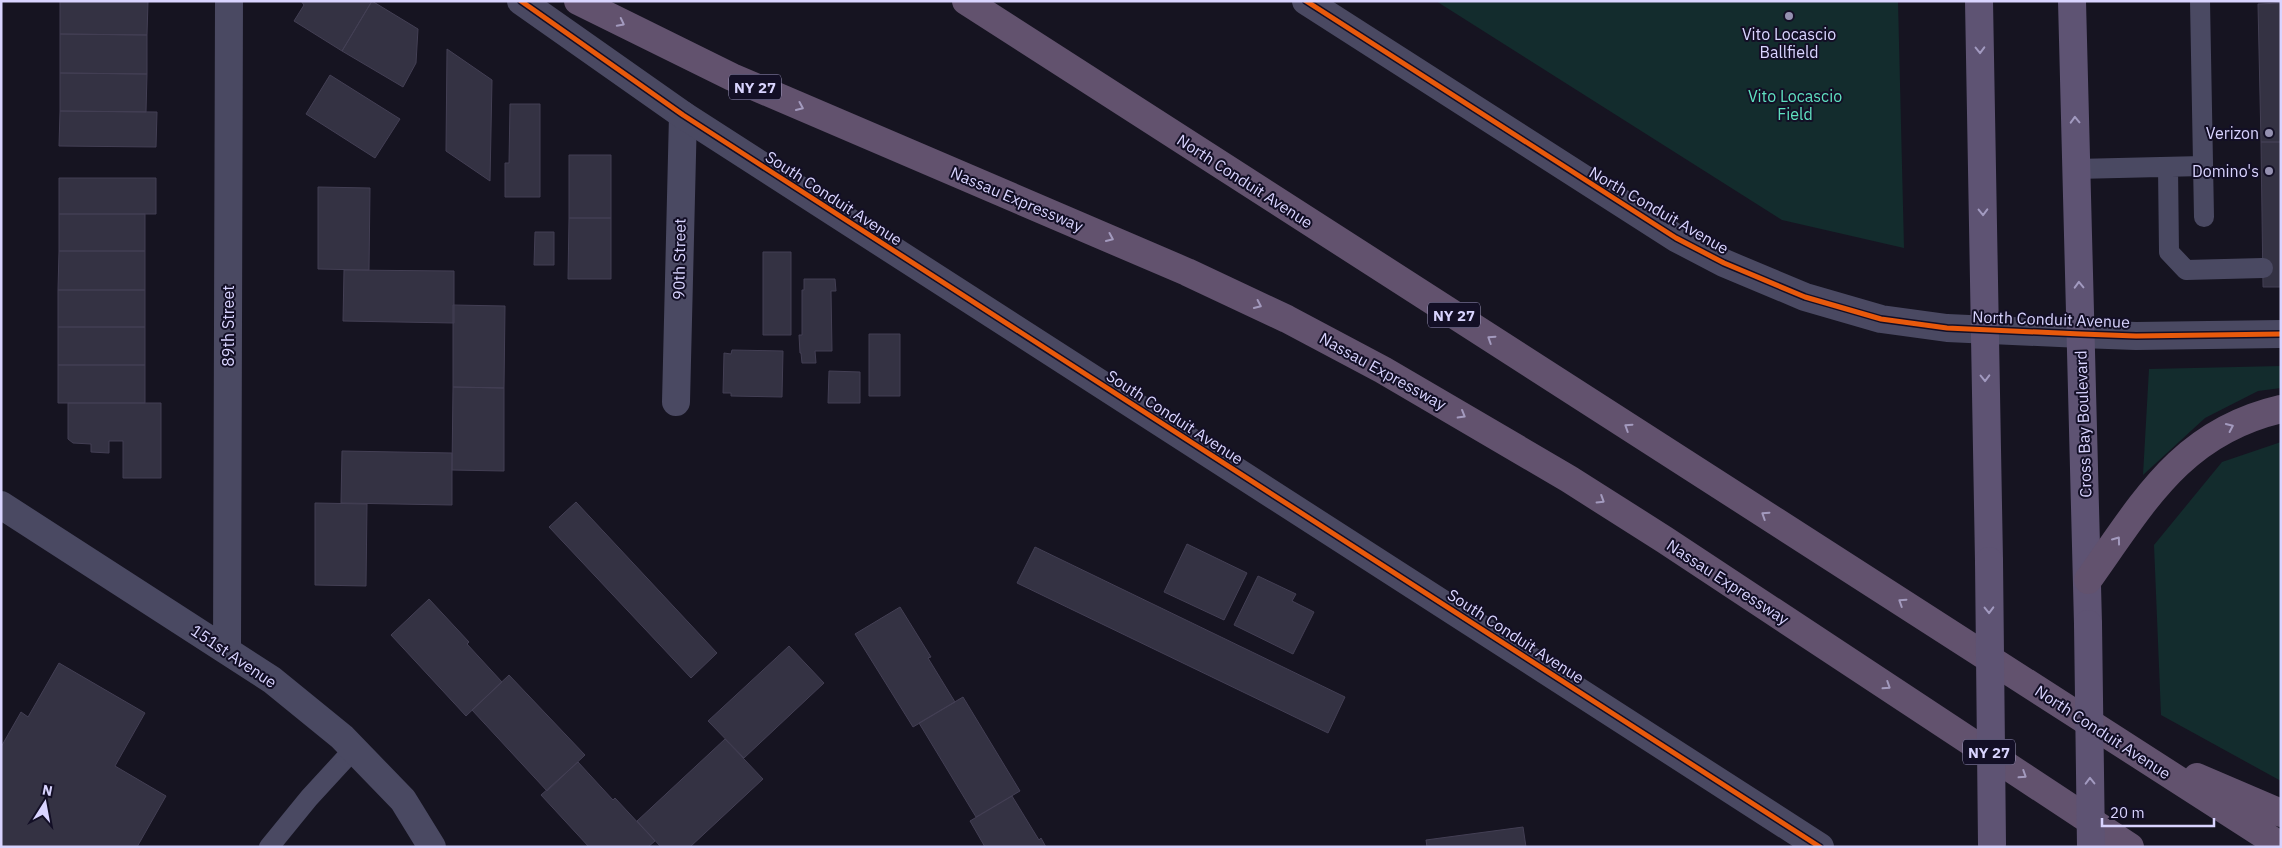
<svg xmlns="http://www.w3.org/2000/svg" width="2282" height="848" font-family="'IBM Plex Sans',sans-serif">
  <style>
    .green { fill: #132c2d }
    .building { fill: #343243; stroke: #433f54 }
    .lines { fill: none; stroke-linecap: round; stroke-linejoin: round }
    .service { stroke: #4a4962; stroke-width: 20 }
    .minor { stroke: #4a4962; stroke-width: 28 }
    .tertiary { stroke: #4a4962; stroke-width: 28 }
    .primary { stroke: #5e5373; stroke-width: 28 }
    .trunk { stroke: #62526e; stroke-width: 28 }
    .primary-bridge { stroke: #5e5373; stroke-width: 28 }
    .cycleway-casing { stroke: #130f26; stroke-width: 8 }
    .cycleway { stroke: #e8590c; stroke-width: 5 }
    .oneway { stroke: #a39abe }
    .oneway2 { stroke: #a29ac0 }
    .poi-dot { fill: #9591b1; stroke: #130f26; stroke-width: 2 }
    .labels { text-anchor: middle; dominant-baseline: central; stroke-width: 4; stroke-linejoin: round; paint-order: stroke }
    .shield { fill: #130f26; stroke: #9e99be; stroke-width: 1 }
    .shield-label { font-size: 15px; font-weight: bold; fill: #d9d4ff }
    .poi-label { font-size: 16px; fill: #d9d4ff; stroke: #130f26; text-anchor: end }
    .park-label { font-size: 16px; fill: #5fe0c0; stroke: #130f26 }
    .street-label { font-size: 16px; fill: #d9d4ff; stroke: #130f26 }
  </style>
  <rect width="100%" height="100%" fill="#161421"/>
  <!-- green -->
  <path class="green" d="M1436,1H1898L1904,248L1782,220Z
    M2281,366V388L2258,391L2205,418L2143,475L2149,369Z
    M2281,442V781L2161,715L2154,545L2222,462Z"/>
  <!-- building -->
  <path class="building" d="M60,1H148L147,35L60,34Z
    M301,1H372L342,51L294,21L304,5Z
    M372,1L418,29L416,63L403,87L342,51Z
    M2281,3V142H2261L2258,4Z
    M60,34L147,35V74L60,73Z
    M447,49L492,80L490,181L446,151Z
    M60,73L147,74L146,112L60,111Z
    M330,75L400,119L375,158L306,114Z
    M510,104H540V197H505V163H509Z
    M60,111L157,112L156,147L59,146Z
    M2261,142H2281V287H2263Z
    M569,155H611V218H569Z
    M59,178H156V214H59Z
    M318,187L370,188L369,270L318,269Z
    M59,214H145V251H59Z
    M569,218H611V279H568Z
    M535,232H554V265H534Z
    M59,251H145V290H58Z
    M763,252H791V335H763Z
    M344,270L454,271V323L343,321Z
    M804,279H835L836,291H831L832,351H815L816,363H802L801,353H800L799,335H802V290H804Z
    M58,290H145V327H58Z
    M453,305L505,306L504,388L453,387Z
    M58,327H145V365H58Z
    M869,334H900V396H869Z
    M732,350L783,351L782,397L731,396V393H723L724,353L731,354Z
    M58,365H145V403H58Z
    M829,371L860,372V403H828Z
    M453,387L504,388V471L452,470Z
    M68,403H161V478H123V441H109V453L91,452V444L73,443L68,439Z
    M342,451L452,453V505L341,503Z
    M576,502L717,653L691,678L549,527Z
    M315,503L367,504L366,586L315,585Z
    M1187,544L1247,573L1224,620L1164,592Z
    M1035,547L1345,697L1328,733L1017,583Z
    M1258,576L1296,594L1292,601L1314,612L1293,654L1234,625Z
    M429,599L469,642L467,644L502,682L466,716L391,635Z
    M900,607L931,657L928,658L955,702L913,727L855,634Z
    M789,646L824,683L744,758L708,721Z
    M59,663L145,713L115,766L166,796L137,847H1V747L21,712L28,717Z
    M509,675L585,755L547,791L472,710Z
    M963,697L1020,791L976,817L919,723Z
    M725,739L763,779L690,847H661L637,821Z
    M578,762L613,800L615,798L655,841L648,847H589L541,795Z
    M1012,796L1039,840L1041,838L1046,847H985L970,821Z
    M1523,827L1526,847H1427L1426,840Z"/>
  <g class="lines">
    <!-- service -->
    <path class="service" d="M2200,1L2204,217
      M2168,167L2169,252L2186,270L2263,268
      M2076,169L2203,166
      M269,847L309,798L354,749"/>
    <!-- minor -->
    <path class="minor" d="M676,402L683,115
      M1,505L272,680L342,737L403,800L432,847
      M227,650L229,1"/>
    <!-- tertiary -->
    <path class="tertiary" d="M521,1L683,115L1820,847
      M1306,1L1676,238L1724,263L1805,297L1881,319L1947,328L2081,334L2136,336L2281,334"/>
    <!-- primary -->
    <path class="primary" d="M1979,1L1989,561
      M2072,1L2088,624"/>
    <!-- trunk -->
    <path class="trunk" d="M578,1L732,77L1187,272L1287,319L1383,370L1569,479L1665,540L2130,847
      M966,1L2281,846
      M2088,580C2143,503 2181,432 2281,409
      M2197,777L2281,813"/>
    <!-- primary-bridge -->
    <path class="primary-bridge" d="M1989,561L1992,844
      M2088,624L2091,847"/>
    <!-- cycleway casing -->
    <g class="cycleway-casing">
      <path id="cycleway" d="M521,1L683,115L1820,847
        M1306,1L1676,238L1724,263L1805,297L1881,319L1947,328L2081,334L2136,336L2281,334"/>
    </g>
    <!-- cycleway -->
    <use href="#cycleway" class="cycleway"/>
  </g>
  <!-- one-way arrows -->
  <defs><path id="oneway-chevron" d="M-2-3.5L2.5 0L-2 3.5" fill="none" stroke-width="1.6" stroke-linecap="round" stroke-linejoin="round" transform="scale(1.25)"/></defs>
  <g class="oneway">
    <use href="#oneway-chevron" transform="translate(621 23) rotate(27)"/>
    <use href="#oneway-chevron" transform="translate(800 107) rotate(24)"/>
    <use href="#oneway-chevron" transform="translate(1110 238) rotate(24)"/>
    <use href="#oneway-chevron" transform="translate(1258 305) rotate(25)"/>
    <use href="#oneway-chevron" transform="translate(1491 339) rotate(-147)"/>
    <use href="#oneway-chevron" transform="translate(1462 415) rotate(30)"/>
    <use href="#oneway-chevron" transform="translate(1628 427) rotate(-147)"/>
    <use href="#oneway-chevron" transform="translate(2230 427) rotate(-25)"/>
    <use href="#oneway-chevron" transform="translate(1601 500) rotate(32)"/>
    <use href="#oneway-chevron" transform="translate(1765 515) rotate(-147)"/>
    <use href="#oneway-chevron" transform="translate(2117 540) rotate(-54)"/>
    <use href="#oneway-chevron" transform="translate(1902 602) rotate(-147)"/>
    <use href="#oneway-chevron" transform="translate(1887 686) rotate(33)"/>
    <use href="#oneway-chevron" transform="translate(2023 775) rotate(33)"/>
  </g>
  <g class="oneway2">
    <use href="#oneway-chevron" transform="translate(1980 50) rotate(89)"/>
    <use href="#oneway-chevron" transform="translate(2075 120) rotate(-92)"/>
    <use href="#oneway-chevron" transform="translate(1983 212) rotate(89)"/>
    <use href="#oneway-chevron" transform="translate(2079 285) rotate(-92)"/>
    <use href="#oneway-chevron" transform="translate(1985 378) rotate(89)"/>
    <use href="#oneway-chevron" transform="translate(1989 610) rotate(89)"/>
    <use href="#oneway-chevron" transform="translate(2090 781) rotate(-91)"/>
  </g>
  <!-- markers -->
  <g class="poi-dot">
    <circle cx="1789" cy="16" r="5"/>
    <circle cx="2269" cy="133" r="5"/>
    <circle cx="2269" cy="171" r="5"/>
  </g>
  <g class="labels">
    <!-- shield labels -->
    <g class="shield">
      <rect x="729" y="74.5" width="52" height="25" rx="4"/>
      <rect x="1428" y="302.5" width="52" height="25" rx="4"/>
      <rect x="1963" y="739.5" width="52" height="25" rx="4"/>
    </g>
    <g class="shield-label">
      <text x="755" y="87">NY 27</text>
      <text x="1454" y="315">NY 27</text>
      <text x="1989" y="752">NY 27</text>
    </g>
    <!-- poi labels -->
    <g class="poi-label">
      <text x="1789" y="34" text-anchor="middle">Vito Locascio<tspan x="1789" dy="18">Ballfield</tspan></text>
      <text x="2259" y="133">Verizon</text>
      <text x="2259" y="171">Domino's</text>
    </g>
    <!-- park labels -->
    <g class="park-label">
      <text x="1795" y="96">Vito Locascio<tspan x="1795" dy="18">Field</tspan></text>
    </g>
    <!-- street labels -->
    <g class="street-label">
      <text transform="translate(1245 181) rotate(33)">North Conduit Avenue</text>
      <text transform="translate(834 198) rotate(33)">South Conduit Avenue</text>
      <text transform="translate(1017 199) rotate(23)">Nassau Expressway</text>
      <text transform="translate(1659 210) rotate(30)">North Conduit Avenue</text>
      <text transform="translate(679 259) rotate(-89)">90th Street</text>
      <text transform="translate(2051 319) rotate(2)">North Conduit Avenue</text>
      <text transform="translate(228 326) rotate(-90)">89th Street</text>
      <text transform="translate(1383 371) rotate(29)">Nassau Expressway</text>
      <text transform="translate(1175 417) rotate(33)">South Conduit Avenue</text>
      <text transform="translate(2083 424) rotate(-92)">Cross Bay Boulevard</text>
      <text transform="translate(1728 582) rotate(33)">Nassau Expressway</text>
      <text transform="translate(1516 636) rotate(33)">South Conduit Avenue</text>
      <text transform="translate(234 656) rotate(34)">151st Avenue</text>
      <text transform="translate(2103 732) rotate(33)">North Conduit Avenue</text>
    </g>
  </g>
  <!-- border -->
  <rect width="2282" height="848" fill="none" stroke="#d9d4ff" stroke-width="5"/>
  <!-- north arrow -->
  <g transform="translate(45 803) rotate(11)" stroke="#130f26" stroke-width="4" paint-order="stroke">
  <path d="M0-4L9 19L0 12L-9 19Z" fill="#d9d4ff"/>
  <text y="-8" font-size="14" font-weight="bold" text-anchor="middle" fill="#d9d4ff">N</text>
  </g>
  <!-- scale -->
  <path d="M2102 818v8h112v-8" fill="none" stroke="#d9d4ff" stroke-width="2.5"/>
  <text x="2110" y="818" font-size="15" fill="#d9d4ff" stroke="#130f26" stroke-width="4" paint-order="stroke">20 m</text>
</svg>
